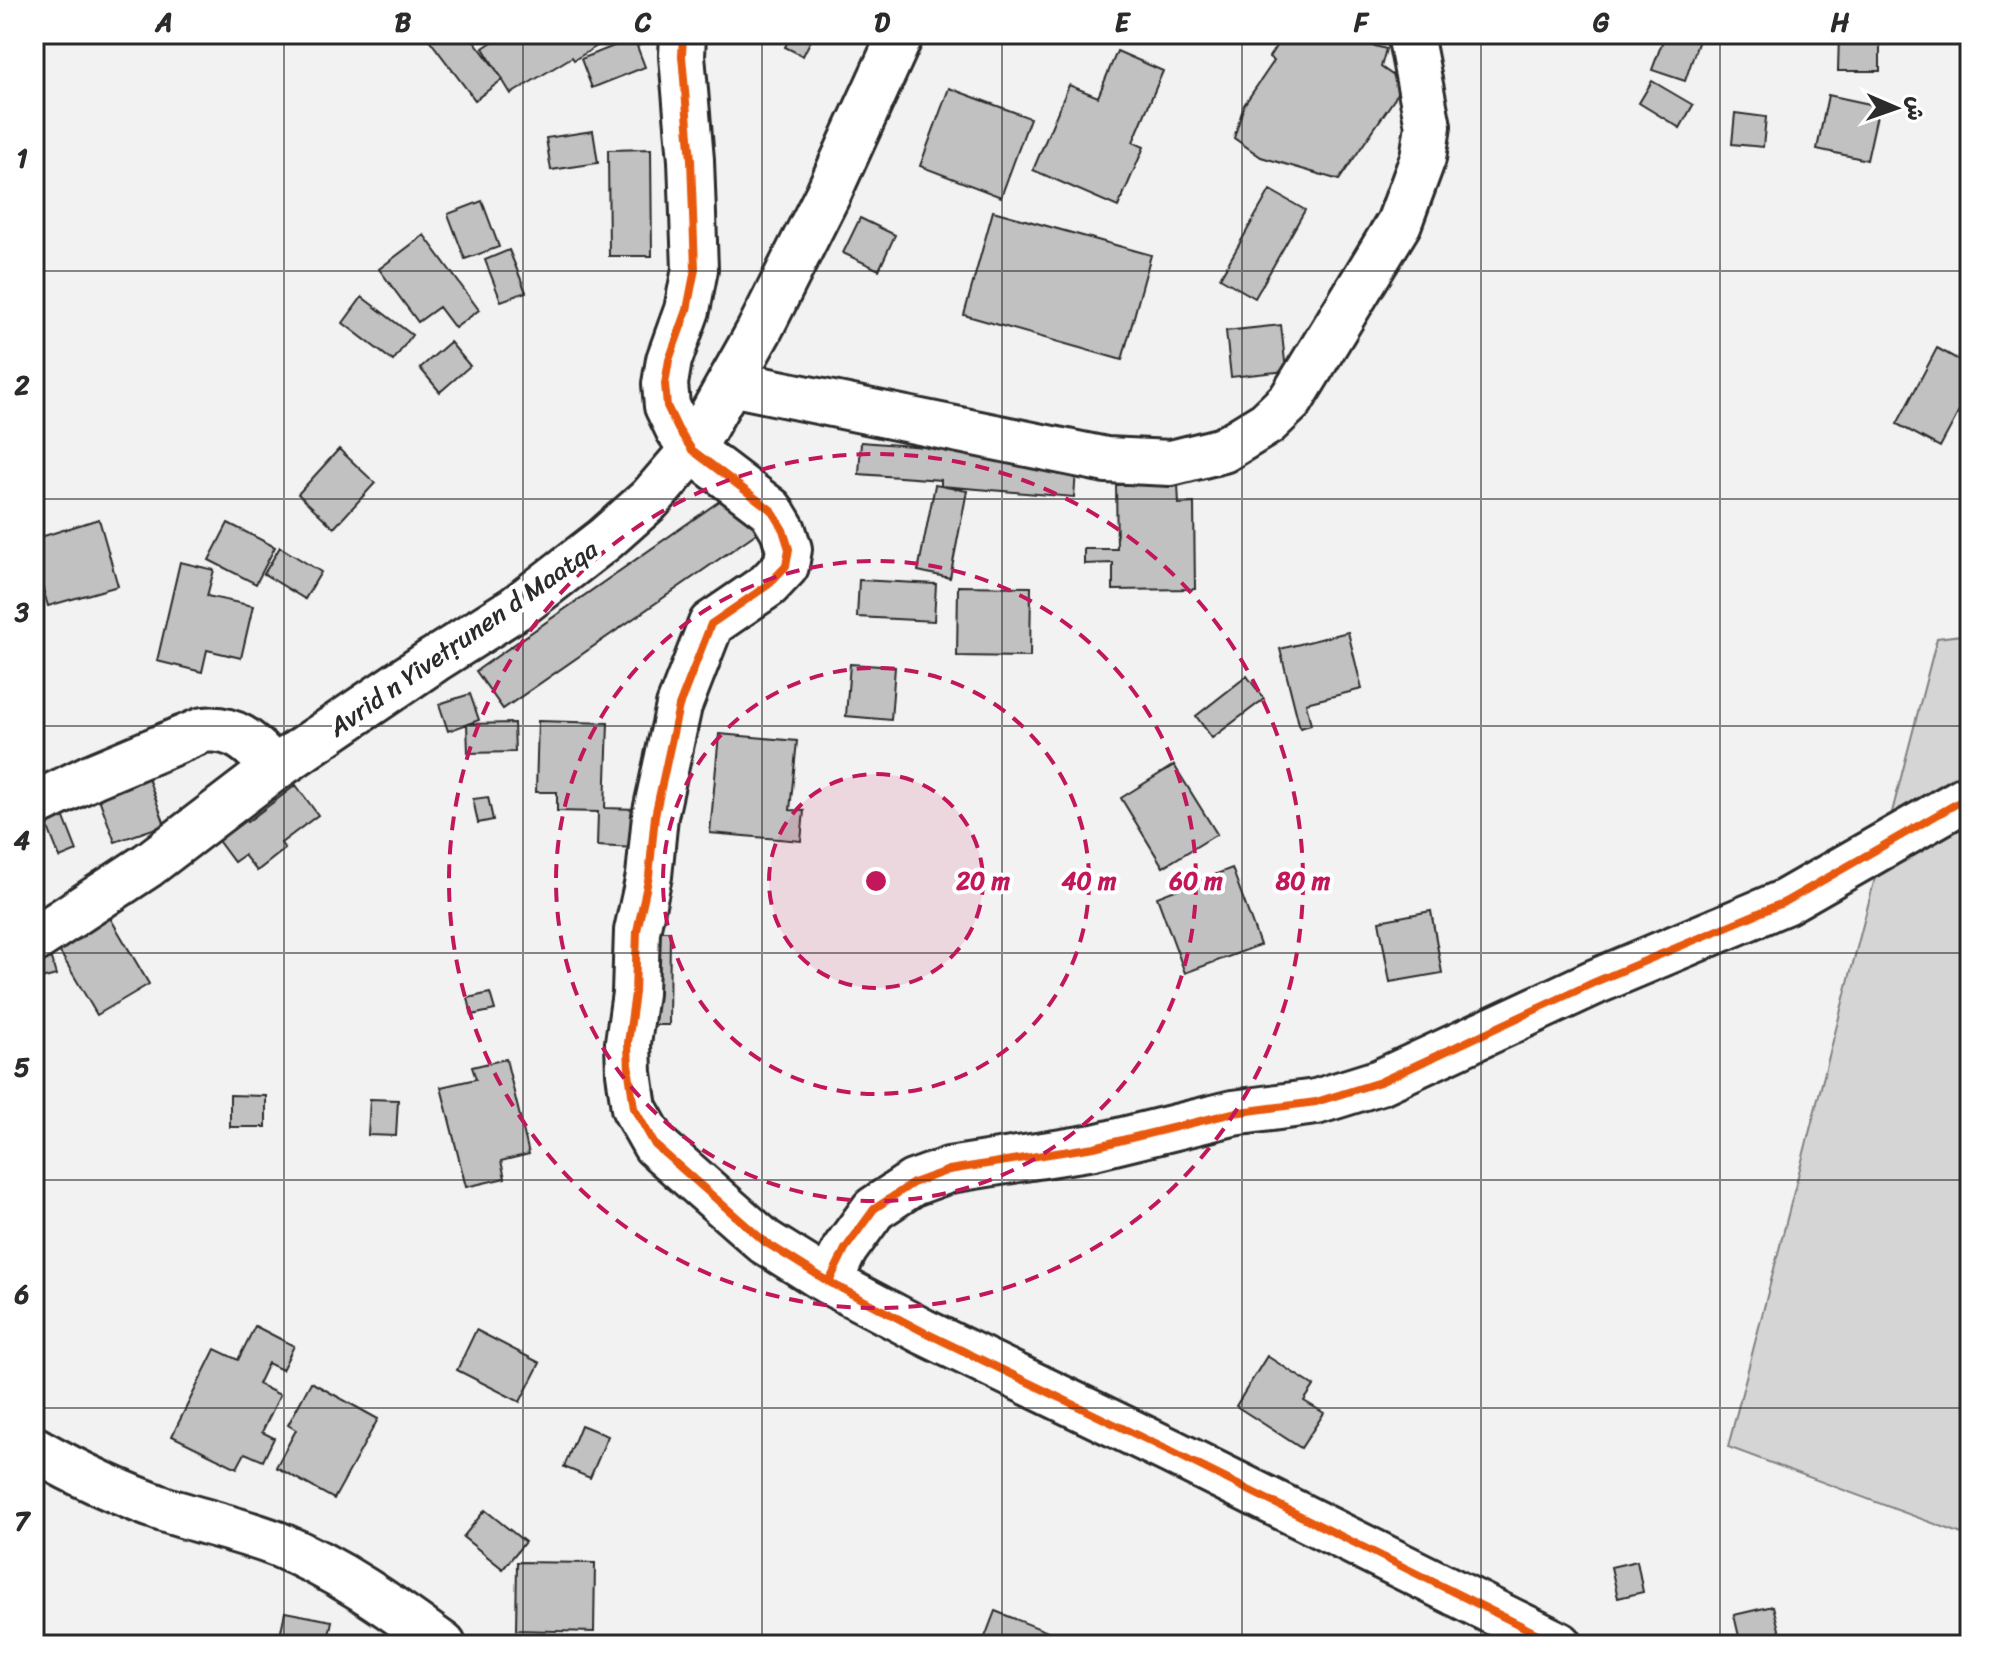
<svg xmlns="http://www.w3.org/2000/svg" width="2004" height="1679" font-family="Sriracha,'Playpen Sans Arabic',sans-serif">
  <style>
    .green { fill: #d5d5d5; stroke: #808080; stroke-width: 2 }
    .building { fill: #c1c1c1; stroke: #2b2b2b; stroke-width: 2 }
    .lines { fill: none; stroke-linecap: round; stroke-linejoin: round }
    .minor-casing { stroke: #2b2b2b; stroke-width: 50 }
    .major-casing { stroke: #2b2b2b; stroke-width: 50 }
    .minor { stroke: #fff; stroke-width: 44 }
    .major { stroke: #fff; stroke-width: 44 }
    .cycleway-casing { stroke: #fff; stroke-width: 13 }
    .cycleway { stroke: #e8590c; stroke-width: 8 }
    .grid { fill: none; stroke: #2b2b2b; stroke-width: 2; stroke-opacity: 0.55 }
    .ring { fill: none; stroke: #c2185b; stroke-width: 4; stroke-dasharray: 14 10 }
    .labels { text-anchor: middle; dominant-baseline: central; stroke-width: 8; stroke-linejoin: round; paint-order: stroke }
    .street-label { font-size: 26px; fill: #2b2b2b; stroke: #fff }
    .centre { fill: #c2185b; stroke: #fff; stroke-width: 4 }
    .ring-label { font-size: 24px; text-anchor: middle; font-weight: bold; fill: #c2185b; stroke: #fff; stroke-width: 8; stroke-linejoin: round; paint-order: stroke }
    .neatline { fill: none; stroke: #2b2b2b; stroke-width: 3 }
    .grid-label { font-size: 26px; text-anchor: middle; font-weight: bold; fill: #2b2b2b }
  </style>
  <rect width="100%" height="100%" fill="#f2f2f2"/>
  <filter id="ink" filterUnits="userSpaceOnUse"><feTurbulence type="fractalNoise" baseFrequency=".0125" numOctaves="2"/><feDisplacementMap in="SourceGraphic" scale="16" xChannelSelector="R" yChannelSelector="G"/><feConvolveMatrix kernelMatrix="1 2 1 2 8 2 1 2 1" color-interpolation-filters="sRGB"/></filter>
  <g filter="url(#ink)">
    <!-- green -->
    <path class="green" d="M1970,634V1537L1728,1447L1937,638Z"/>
    <!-- building -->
    <path class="building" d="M425,34H469L503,79L475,100Z
      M496,34H617L574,60L572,57L511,94L483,48L498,38Z
      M791,34H814L803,56L785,47Z
      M1284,34L1308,37L1309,34H1363L1361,42L1386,49L1381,67L1401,81L1395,98L1339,180L1261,157L1234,138L1244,105L1274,61L1269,57Z
      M1646,34H1701L1685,81L1652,70L1663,40Z
      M1839,34H1880V71H1838Z
      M639,36L642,44L637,46L645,67L592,88L581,59Z
      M1117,51L1163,71L1133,142L1144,147L1118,207L1033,170L1069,85L1098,97Z
      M1652,81L1693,105L1680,128L1639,103Z
      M949,88L1030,118L1001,197L920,166Z
      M1828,95L1879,106L1867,160L1817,149Z
      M1735,113L1766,117L1763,147L1732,144Z
      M593,131L598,163L551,170L546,138Z
      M651,149L652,256H609L608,150Z
      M1270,190L1305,210L1255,298L1220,278Z
      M482,201L499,247L465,259L448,214Z
      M993,211L1151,255L1122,360L964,315Z
      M860,218L895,235L879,270L843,253Z
      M424,235L479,310L455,328L439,307L418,322L379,269Z
      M509,250L526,292L501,301L485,260Z
      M362,297L412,335L393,361L343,323Z
      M1281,325L1286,371L1231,377L1226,331Z
      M450,342L470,366L440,392L420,368Z
      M1937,348L1970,366V391L1940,447L1897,424Z
      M861,442L1077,459L1074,497L941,486V480L859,474Z
      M339,449L375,483L334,528L298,494Z
      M1178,484L1179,504L1194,503L1195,589L1113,590V563L1084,564V549H1117L1116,485Z
      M935,485L967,491L950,578L918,571Z
      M734,491L761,530L503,709L476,671Z
      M99,519L118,586L48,606L34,558V539Z
      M228,523L275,547L256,584L209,560Z
      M280,547L321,572L305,599L264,574Z
      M180,562L214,570L207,596L253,606L241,658L207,650L202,672L157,661Z
      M859,580L936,584L934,621L857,617Z
      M958,586L1031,587L1030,657L957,656Z
      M1348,632L1362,689L1306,703L1311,725L1300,728L1280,649Z
      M850,664L895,667L891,720L846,716Z
      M1247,676L1264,699L1212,738L1196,716Z
      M470,694L479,720L448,731L439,704Z
      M538,721L608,723L605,808L637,809L636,848L597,846L598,812L557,811V792H536Z
      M514,723L515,752L468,753L467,724Z
      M719,734L797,741L790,810L804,811L801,841L710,833Z
      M1174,765L1217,834L1163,867L1121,798Z
      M147,775L165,825L115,842L97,793Z
      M296,785L318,815L281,843L285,849L257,871L244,855L234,862L205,823L232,803L247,822Z
      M488,797L493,820L478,823L473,799Z
      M61,810L77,851L60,858L44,817Z
      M1232,868L1260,945L1185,973L1157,897Z
      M99,899L149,984L97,1015L47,930Z
      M1431,911L1442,973L1390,982L1379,921Z
      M642,931H670L669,1025H642Z
      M49,952L56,975L34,981V956Z
      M490,993L495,1010L472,1015L468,998Z
      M506,1059L529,1154L501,1161L505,1178L466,1187L441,1087L476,1079L472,1067Z
      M230,1095L266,1096V1127H230Z
      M370,1099L398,1100L396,1136L368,1135Z
      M255,1326L294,1346L282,1370L268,1363L258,1384L280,1395L262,1432L274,1438L263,1461L245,1453L237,1468L172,1436L215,1349L238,1360Z
      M476,1330L540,1363L520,1402L457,1370Z
      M1267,1356L1314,1386L1304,1401L1324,1413L1301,1448L1236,1406Z
      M311,1382L378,1419L334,1499L276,1467L296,1430L288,1425Z
      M581,1425L608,1436L590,1478L564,1467Z
      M485,1510L525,1542L503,1569L463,1537Z
      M1637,1561L1643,1592L1618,1598L1611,1567Z
      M517,1562L595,1563L594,1632L516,1630Z
      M1773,1606L1783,1645H1741L1734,1615Z
      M995,1611L1071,1641L1070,1645H982Z
      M285,1612L332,1621L327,1645H278Z"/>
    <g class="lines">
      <!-- minor casing -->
      <g class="minor-casing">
        <path id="minor" d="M683,34L682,56L691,160L695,269L687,310L669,360L665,384L667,406L678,429L692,450L771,510L783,530L789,549L786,566L768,585L711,624L679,706L655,816L649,876L637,931L635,993L628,1043L629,1073L634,1108L655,1145L765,1242L829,1282L922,1331L1170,1451L1560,1645
          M730,383L1106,460L1171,463L1223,450L1267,423L1291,400L1399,223L1423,158L1428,126L1410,34
          M34,805L93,776L203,730C237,726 253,746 275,768
          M829,1282L845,1249L874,1209L913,1183L949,1170L1094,1147L1233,1113L1316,1102L1380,1082L1595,982L1785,902L1970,796"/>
      </g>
      <!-- major casing -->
      <g class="major-casing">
        <path id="major" d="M34,940L148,865L275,768L434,660L516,608L605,539L650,499L692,450L759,331L828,194L901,34
          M34,1449C76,1473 120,1494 166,1510C203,1522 241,1530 277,1544C338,1569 390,1606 443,1645"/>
      </g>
      <!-- minor -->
      <use href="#minor" class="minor"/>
      <!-- major -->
      <use href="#major" class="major"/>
      <!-- cycleway casing -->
      <g class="cycleway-casing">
        <path id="cycleway" d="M683,34L682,56L691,160L695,269L687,310L669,360L665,384L667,406L678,429L692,450L771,510L783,530L789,549L786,566L768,585L711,624L679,706L655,816L649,876L637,931L635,993L628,1043L629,1073L634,1108L655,1145L765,1242L829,1282L922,1331L1170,1451L1560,1645
          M829,1282L845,1249L874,1209L913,1183L949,1170L1094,1147L1233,1113L1316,1102L1380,1082L1595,982L1785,902L1970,796"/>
      </g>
      <!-- cycleway -->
      <use href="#cycleway" class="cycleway"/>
    </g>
  </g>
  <!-- grid -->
  <path class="grid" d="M284,34V1645M523,34V1645M762,34V1645M1002,34V1645M1242,34V1645M1481,34V1645M1720,34V1645M34,271H1970M34,499H1970M34,726H1970M34,953H1970M34,1180H1970M34,1408H1970"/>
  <!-- distance rings -->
  <circle cx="876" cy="881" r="107" fill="#c2185b" fill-opacity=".12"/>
  <g class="ring">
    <circle cx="876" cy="881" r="107"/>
    <circle cx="876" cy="881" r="213"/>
    <circle cx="876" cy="881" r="320"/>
    <circle cx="876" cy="881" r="427"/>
  </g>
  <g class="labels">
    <!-- street labels -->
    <g class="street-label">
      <text transform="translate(463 638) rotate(-35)">Avrid n Yivetṛunen d Maatqa</text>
    </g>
  </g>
  <circle cx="876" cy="881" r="12" class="centre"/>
  <g class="ring-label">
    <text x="983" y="889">20 m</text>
    <text x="1089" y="889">40 m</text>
    <text x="1196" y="889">60 m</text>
    <text x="1303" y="889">80 m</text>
  </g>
  <!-- margin -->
  <rect width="2004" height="1679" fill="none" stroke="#fff" stroke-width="88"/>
  <!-- north arrow -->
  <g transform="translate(1896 108) rotate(92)" stroke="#ffffff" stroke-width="6" paint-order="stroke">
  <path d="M0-6L14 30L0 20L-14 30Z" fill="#2b2b2b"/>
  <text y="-12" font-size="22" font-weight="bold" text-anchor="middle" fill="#2b2b2b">ش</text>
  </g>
  <rect x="44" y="44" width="1916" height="1591" class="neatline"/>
  <g class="grid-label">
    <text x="164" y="31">A</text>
    <text x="403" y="31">B</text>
    <text x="643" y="31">C</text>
    <text x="882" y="31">D</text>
    <text x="1122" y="31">E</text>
    <text x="1361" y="31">F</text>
    <text x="1601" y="31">G</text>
    <text x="1840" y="31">H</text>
    <text x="22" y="167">1</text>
    <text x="22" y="394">2</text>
    <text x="22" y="621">3</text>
    <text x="22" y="849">4</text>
    <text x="22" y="1076">5</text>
    <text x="22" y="1303">6</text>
    <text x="22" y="1530">7</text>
  </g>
</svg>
